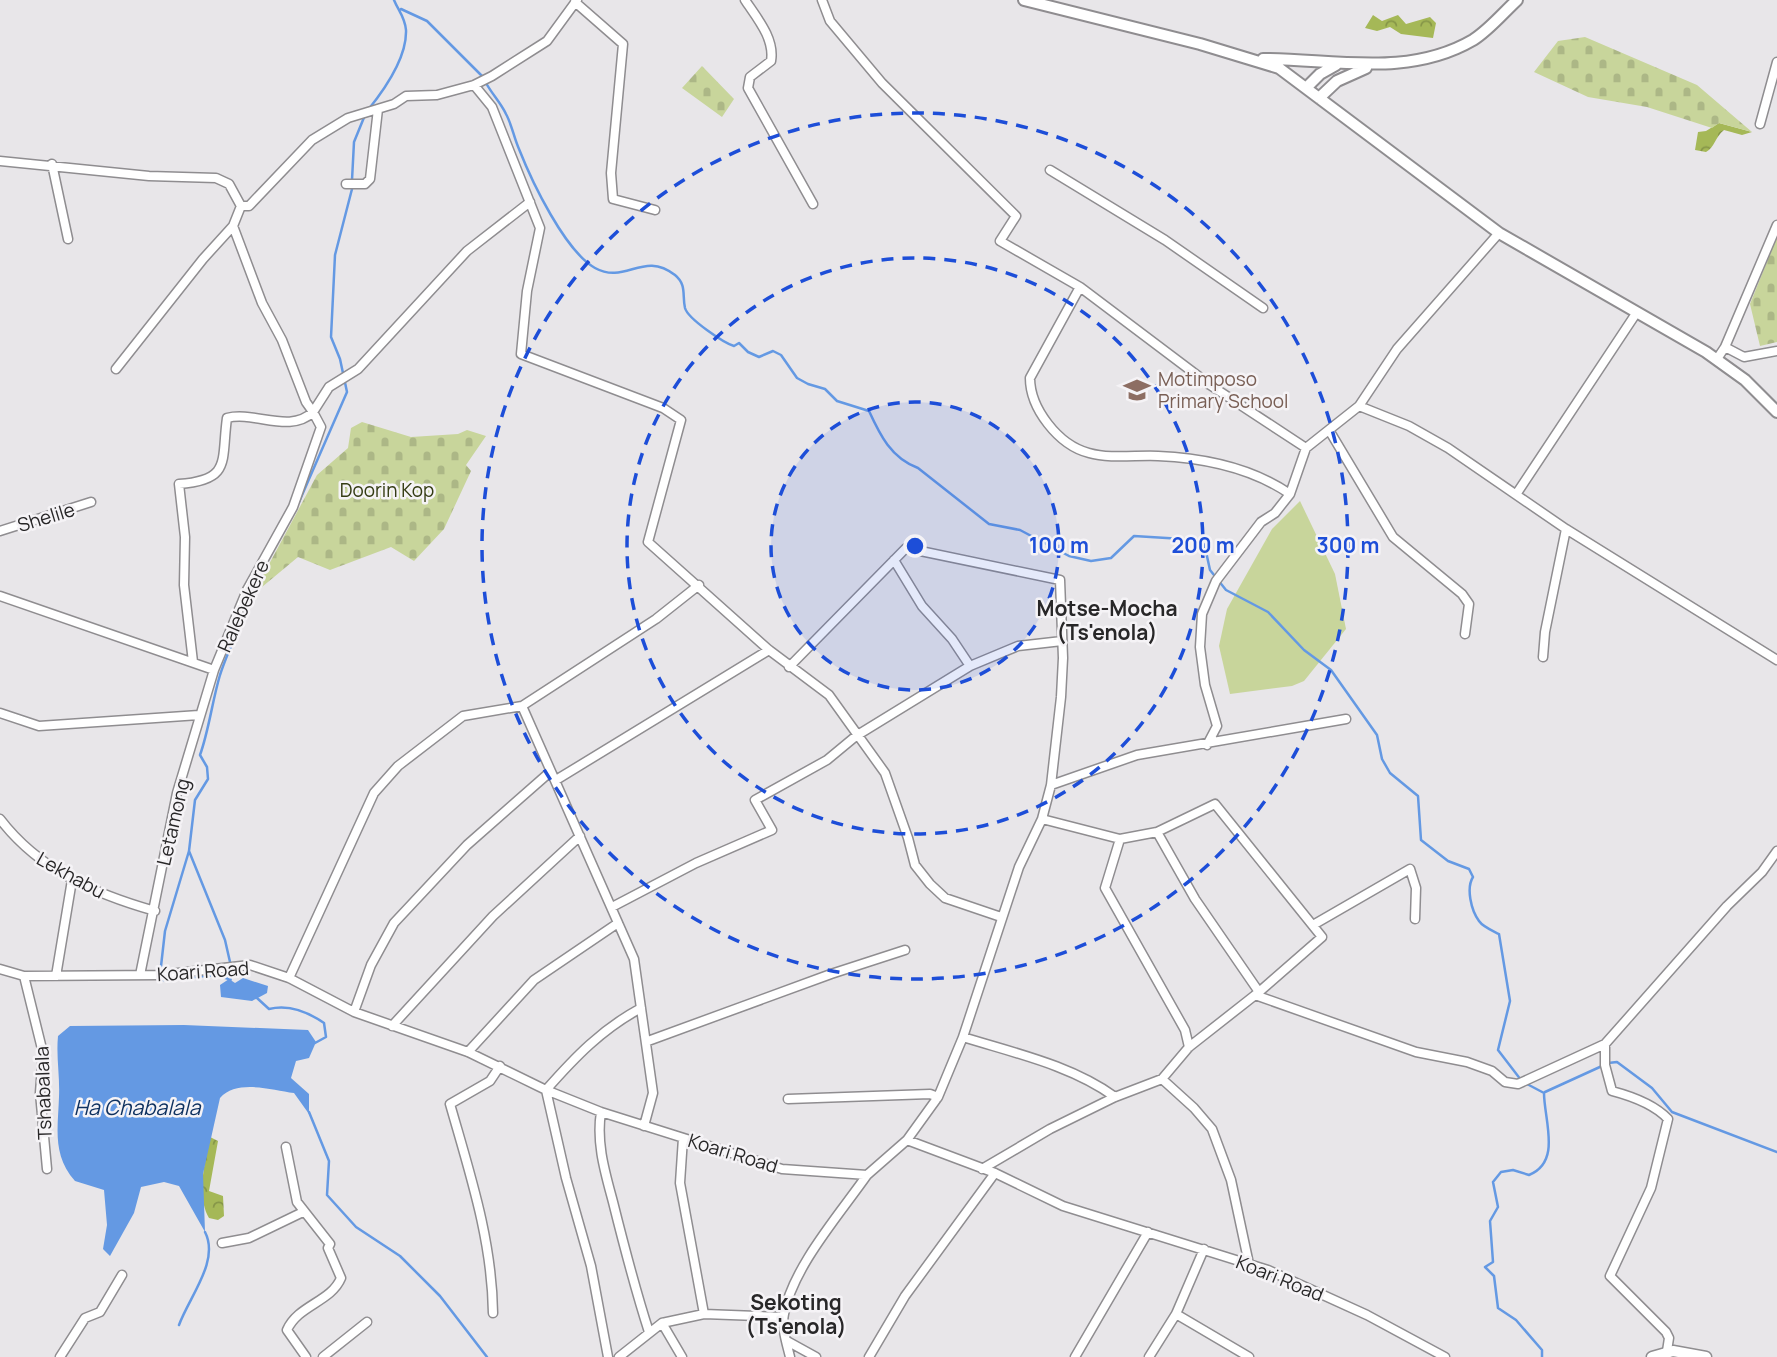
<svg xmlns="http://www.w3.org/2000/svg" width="1777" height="1357" font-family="Manrope,sans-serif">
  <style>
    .forest { fill: url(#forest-crowns) }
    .cemetery { fill: url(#cemetery-stones) }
    .park { fill: #c8d59b }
    .water { fill: #6499e3 }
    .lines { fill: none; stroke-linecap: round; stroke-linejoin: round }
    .stream { stroke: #6499e3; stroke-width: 2.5 }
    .minor-casing { stroke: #8f8d90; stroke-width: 11 }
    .tertiary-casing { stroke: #8f8d90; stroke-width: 13 }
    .secondary-casing { stroke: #8f8d90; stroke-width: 14 }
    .minor { stroke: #fff; stroke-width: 8 }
    .tertiary { stroke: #fff; stroke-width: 10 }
    .secondary { stroke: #fff; stroke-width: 10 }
    .ring { fill: none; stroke: #1d4ed8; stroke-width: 3.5; stroke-dasharray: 12 9 }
    .labels { text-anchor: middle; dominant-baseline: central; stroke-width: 5; stroke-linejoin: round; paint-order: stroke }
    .education-label { font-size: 19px; fill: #785e54; stroke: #f5f3f6; text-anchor: start }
    .park-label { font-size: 19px; fill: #343c13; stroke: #f5f3f6 }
    .street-label { font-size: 19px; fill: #282728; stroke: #f5f3f6 }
    .neighbourhood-label { font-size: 21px; font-weight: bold; fill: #282728; stroke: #f5f3f6 }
    .water-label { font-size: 21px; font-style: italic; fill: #0d305f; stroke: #f5f3f6 }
    .centre { fill: #1d4ed8; stroke: #f5f3f6; stroke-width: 3.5 }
    .ring-label { font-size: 21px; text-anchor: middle; font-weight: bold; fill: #1d4ed8; stroke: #f5f3f6; stroke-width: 5; stroke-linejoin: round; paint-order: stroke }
  </style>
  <defs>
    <pattern id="forest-crowns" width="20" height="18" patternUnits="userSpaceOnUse" patternTransform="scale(1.75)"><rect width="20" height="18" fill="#a5b857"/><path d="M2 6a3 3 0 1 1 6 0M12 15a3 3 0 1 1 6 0" fill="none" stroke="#869648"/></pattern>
    <pattern id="cemetery-stones" width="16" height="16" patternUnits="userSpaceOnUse" patternTransform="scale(1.75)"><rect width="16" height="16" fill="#c8d59b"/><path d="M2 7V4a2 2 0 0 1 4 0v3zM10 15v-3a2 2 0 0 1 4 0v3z" fill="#acb786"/></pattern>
  </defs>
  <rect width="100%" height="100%" fill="#e8e6e9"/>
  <!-- forest -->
  <path class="forest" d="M1373,15L1382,21L1398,15L1406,24L1430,17L1436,23L1433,38L1401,34L1390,27L1377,31L1365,28Z
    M1719,123L1752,132L1742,135L1724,130C1715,137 1715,147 1706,152L1695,150L1698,132L1706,131Z
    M210,1137L218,1141L209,1191L223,1196L224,1216L218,1220L209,1218C196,1196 205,1161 210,1137Z"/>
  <!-- cemetery -->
  <path class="cemetery" d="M1585,37L1697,85L1752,132L1719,123L1712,128L1647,107L1588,97L1534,72L1558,41Z
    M702,66L734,99L722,117L682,88Z
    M1777,237V342L1760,346L1750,304Z
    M362,422L411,437L458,434L467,430L486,436L466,465L471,471L444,529L414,561L391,547L330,570L298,557L262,587L260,581L317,475L348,448L351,428Z"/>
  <!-- park -->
  <path class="park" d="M1300,501L1335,574L1346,629L1304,681L1292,686L1230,694L1219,646L1227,609L1272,529Z"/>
  <!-- water -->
  <path class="water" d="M243,978L268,986L267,993L252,1001L221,997L220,985L229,979L235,983Z
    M184,1025L308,1030L316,1042L309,1058L296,1061L291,1078L309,1094V1114L294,1093C271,1090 237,1079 220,1098L203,1174L205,1232L179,1186L164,1182L141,1187L134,1213L110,1256L103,1249L107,1225L104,1190L75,1181C52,1155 58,1128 59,1097C60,1076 56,1057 58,1036L70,1026Z"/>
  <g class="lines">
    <!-- stream -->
    <path class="stream" d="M401,9L427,21L483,77
      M486,83C492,94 501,103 506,114C512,125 514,138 519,149C532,182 565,251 595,268C626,285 643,250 675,275C687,285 682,295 685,308C688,319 724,343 734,346L739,343L748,352L759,357L773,351L781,355L797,378L808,384L825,389L837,401L869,411C880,435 891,458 918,468L989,524L1020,530L1069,556L1091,561L1111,558L1134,536L1199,540L1205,547L1210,570L1226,590L1268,612L1304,650L1331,670L1377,735L1382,759L1390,773L1418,796L1421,840L1448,861L1469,869L1473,877C1466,888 1471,910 1479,921C1483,927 1493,931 1499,934L1510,1001L1498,1050L1521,1080
      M368,110C385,89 407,58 406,30C405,17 398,10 394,0
      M352,180L354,142L365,115
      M299,502L347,392L340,359L331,337L335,255L352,189
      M257,582L264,566
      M189,851L225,940L230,962
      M229,979L215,975L165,980H160V975L165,931L189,851L195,800L208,779L207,767L200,755C209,730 212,702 220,675C229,647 243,621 253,593
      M230,982L232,972
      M257,998L269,1009C289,1004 308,1012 324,1023L326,1037L315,1043
      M1608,1063L1617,1062L1652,1088L1672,1112L1777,1152
      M1527,1084L1544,1093C1544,1120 1562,1162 1529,1175L1513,1170L1501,1172L1493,1182L1498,1207L1490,1221L1493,1262L1485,1267L1494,1276L1498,1308L1516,1320L1542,1350V1357
      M1545,1092L1602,1066
      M309,1112L329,1161L327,1195L356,1227L400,1256L440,1296L487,1357
      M179,1325C189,1297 220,1261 205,1232"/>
    <!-- minor casing -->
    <g class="minor-casing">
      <path id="minor" d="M745,0C757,18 775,39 771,61L750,77L748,88L813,204
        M822,0L830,21L882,83L1016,216L1000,241L1080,287L1210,385L1306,448
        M575,2L623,44L611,173L613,199L655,210
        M474,85L492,107L540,228L527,291L521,354L663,408L681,420L648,542L769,650L829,695L885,773L908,838L915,865L930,884L945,898L1001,917
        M1760,124L1777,62
        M0,161L149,176L216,178L229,184L241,206L233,226L262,303L282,340L306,402L313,412C290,434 255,411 227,418C221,461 232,480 179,484L185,537L184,585L193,662
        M52,164L68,239
        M1050,170L1165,240L1263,308
        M346,184H365L370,179L378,109
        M241,206H249L312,140L348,118L394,104L406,96L437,95L474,85L492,76L547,41L577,0
        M1080,287L1030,378C1030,408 1058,445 1089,453C1110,459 1136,455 1158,456C1204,458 1252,468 1290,494
        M1725,347L1744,357L1777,351
        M1717,359L1725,347L1777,225
        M116,369L203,259L233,226
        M1359,406L1409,426L1448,448L1566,529L1777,660
        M1329,430L1393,537L1462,594L1469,604L1465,634
        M1517,493L1637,312
        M0,531L91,502
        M894,560L922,606L952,639L970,666
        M0,596L214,670L247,590L293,507L321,427L313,412L329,387L358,369L467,251L530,202
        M1543,657L1545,632L1566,529
        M789,667L906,548L1060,580L1063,658L1061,697L1051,785L1042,819L1019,867L963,1037L938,1097L907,1140
        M522,706L634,959L653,1093L644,1126
        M0,713L39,726L199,715
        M1207,745L1217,726L1205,685L1200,647L1202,614L1216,581L1261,522L1275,513L1290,494L1306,448L1359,406L1397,349L1499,233
        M556,780L769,650
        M1051,785L1137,755L1346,719
        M0,819C39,870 95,894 155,911
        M1157,832L1195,899L1259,992
        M1120,839L1105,888L1185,1030L1189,1047
        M612,907L696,863L772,830L755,800L827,760L856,736L970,666L1018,646L1062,641
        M1313,925L1410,869L1416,888L1415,919
        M0,969L24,976L160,975L250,965L289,978L354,1012L468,1052L546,1090L601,1112L782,1169L867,1175L907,1140L995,1173L1063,1206L1268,1270L1367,1315L1445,1357
        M140,975L177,793L214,670
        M24,976L43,1053L40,1093L47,1169
        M56,976L72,880
        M289,978L374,793L398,766L463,716L522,706L656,619L699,585
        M1255,995L1416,1052L1467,1062L1492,1071L1505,1082L1518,1084L1605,1044L1727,906L1762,872L1777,851
        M354,1012L371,965L394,923L467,845L550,772
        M392,1026L493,916L580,836
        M963,1037C1014,1053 1071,1065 1115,1097
        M648,1041L831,974L905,950
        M1605,1044V1065L1612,1091C1631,1096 1654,1104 1668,1119L1651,1188L1610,1276L1666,1332L1669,1338L1667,1351
        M468,1052L534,980L618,923
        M1162,1079L1194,1108L1212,1129L1231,1180L1249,1264
        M788,1099L930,1094L938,1097
        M601,1112C596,1143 605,1172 613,1202C624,1246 635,1289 649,1332
        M683,1138L680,1183L704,1314L783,1317
        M286,1147L297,1202L330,1244L328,1248L341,1278C331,1302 298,1305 287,1330L306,1357
        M982,1169L1050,1129L1115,1097L1162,1079L1189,1047L1259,992L1322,937L1215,804L1157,832L1120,839L1042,819
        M222,1243L249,1238L303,1212
        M493,1313C492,1240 470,1174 450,1104L490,1081L500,1066
        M1176,1314L1249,1357
        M787,1341L816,1357
        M60,1357L85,1318L100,1312L122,1275
        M323,1357L367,1322
        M608,1357L591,1266L566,1178L546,1090C575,1057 602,1029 641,1008
        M619,1357L662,1323
        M682,1357L662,1323L704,1314
        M790,1357C787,1344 781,1327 784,1314C793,1267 839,1215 867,1175
        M869,1357L905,1296L995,1173
        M1075,1357L1148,1232
        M1149,1357L1176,1314L1204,1249"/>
    </g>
    <!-- tertiary casing -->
    <g class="tertiary-casing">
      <path id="tertiary" d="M1652,1357L1673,1351L1706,1357"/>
    </g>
    <!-- secondary casing -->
    <g class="secondary-casing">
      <path id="secondary" d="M1024,0L1200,44L1279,68L1499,233L1706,352L1745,380L1777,412
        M1263,59C1333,59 1408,78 1473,40C1489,30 1503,13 1517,0
        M1306,88L1320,74L1336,65
        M1319,98L1337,81L1366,68"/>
    </g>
    <!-- minor -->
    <use href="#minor" class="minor"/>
    <!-- tertiary -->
    <use href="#tertiary" class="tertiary"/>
    <!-- secondary -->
    <use href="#secondary" class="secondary"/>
  </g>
  <!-- distance rings -->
  <circle cx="915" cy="546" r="144" fill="#1d4ed8" fill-opacity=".12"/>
  <g class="ring">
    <circle cx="915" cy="546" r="144"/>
    <circle cx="915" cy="546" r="288"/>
    <circle cx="915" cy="546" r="433"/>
  </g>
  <!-- icons -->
  <defs>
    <g id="school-bare" transform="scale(2.1)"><path d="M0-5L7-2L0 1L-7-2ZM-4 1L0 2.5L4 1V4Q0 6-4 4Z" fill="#8d6e63" stroke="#f5f3f6" stroke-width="2.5" paint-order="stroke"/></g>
  </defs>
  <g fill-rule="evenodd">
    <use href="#school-bare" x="1137" y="390"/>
  </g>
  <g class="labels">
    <!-- education labels -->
    <g class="education-label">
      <text x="1158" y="379">Motimposo<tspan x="1158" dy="22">Primary School</tspan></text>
    </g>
    <!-- park labels -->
    <g class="park-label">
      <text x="387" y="490">Doorin Kop</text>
    </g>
    <!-- street labels -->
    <g class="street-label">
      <text transform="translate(46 517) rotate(-17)">Shelile</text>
      <text transform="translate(243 606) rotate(-66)">Ralebekere</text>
      <text transform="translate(173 822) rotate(-77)">Letamong</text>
      <text transform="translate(71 875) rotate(29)">Lekhabu</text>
      <text transform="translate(203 971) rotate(-4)">Koari Road</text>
      <text transform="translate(43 1093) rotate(-92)">Tshabalala</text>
      <text transform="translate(733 1153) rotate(17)">Koari Road</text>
      <text transform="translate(1280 1278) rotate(22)">Koari Road</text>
    </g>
    <!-- neighbourhood labels -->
    <g class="neighbourhood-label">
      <text x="1107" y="608">Motse-Mocha<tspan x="1107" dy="24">(Ts'enola)</tspan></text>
      <text x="796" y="1302">Sekoting<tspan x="796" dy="24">(Ts'enola)</tspan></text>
    </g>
    <!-- water labels -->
    <g class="water-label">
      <text x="137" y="1107">Ha Chabalala</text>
    </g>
  </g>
  <circle cx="915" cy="546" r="10" class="centre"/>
  <g class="ring-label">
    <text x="1059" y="553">100 m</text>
    <text x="1203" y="553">200 m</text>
    <text x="1348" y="553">300 m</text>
  </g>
</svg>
